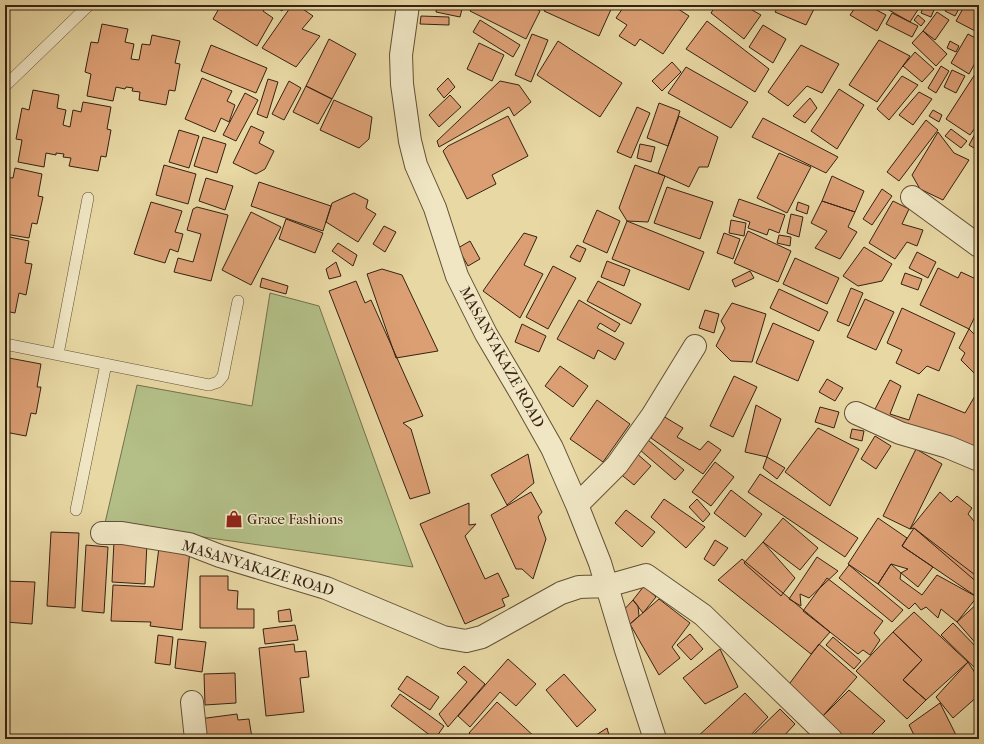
<svg xmlns="http://www.w3.org/2000/svg" width="984" height="744" font-family="'IM FELL French Canon',serif">
  <style>
    .green { fill: #b3bf87; stroke: #74704d }
    .building { fill: #dc9f74; stroke: #352213 }
    .lines { fill: none; stroke-linecap: round; stroke-linejoin: round }
    .lane-casing { stroke: #625037; stroke-width: 12 }
    .street-casing { stroke: #625037; stroke-width: 24 }
    .lane { stroke: #f0e6c4; stroke-width: 11 }
    .street { stroke: #f0e6c4; stroke-width: 22 }
    .labels { text-anchor: middle; dominant-baseline: central; stroke-width: 3; stroke-linejoin: round; paint-order: stroke }
    .street-label { font-size: 15px; fill: #352213; stroke: #f0e6c4 }
    .poi-label { font-size: 15px; fill: #352213; stroke: #f0e6c4; text-anchor: start }
  </style>
  <rect width="100%" height="100%" fill="#e8d8a4"/>
  <filter id="stains"><feTurbulence type="fractalNoise" baseFrequency=".005" numOctaves="4"/><feColorMatrix values="0 0 0 0 .2 0 0 0 0 .09 0 0 0 0 .02 0 0 0 .5 -.17"/></filter>
  <radialGradient id="worn" r=".72"><stop offset=".6" stop-color="#630" stop-opacity="0"/><stop offset="1" stop-color="#630" stop-opacity=".3"/></radialGradient>
  <!-- green -->
  <path class="green" d="M270,293L319,306L413,567L105,523L137,385L252,406Z"/>
  <!-- building -->
  <path class="building" d="M221,5H267L263,11L273,18L257,46L213,19Z
    M273,5H286L282,11Z
    M292,5H297L313,16L302,29L320,36L296,67L262,48Z
    M361,5H385V7Z
    M437,5H463L460,17L436,12Z
    M473,5H529L540,11L526,39L470,11Z
    M547,5H613L599,36L544,11Z
    M625,5H672L689,16L663,54L640,39L635,46L619,36L627,25L616,18Z
    M716,5H743L761,15L744,39L711,13Z
    M779,5H816L806,25L775,12Z
    M857,5H867L886,15L877,31L850,15Z
    M880,5H921L910,22Z
    M924,5H936L931,17L921,13Z
    M948,5H961L955,16L945,11Z
    M965,5H979V33L956,21Z
    M937,12L949,20L935,40L923,31Z
    M892,13L918,26L912,37L886,24Z
    M918,15L925,21L921,26L914,20Z
    M421,16L449,17V25L420,24Z
    M480,20L520,45L513,57L473,32Z
    M707,21L769,69L755,92L686,49Z
    M102,24L128,29L125,42L134,44L131,59L139,60L142,44L150,45L152,35L180,41L175,63L180,64L175,91L169,90L166,105L139,100L140,92L132,91L133,88L126,87L125,89L116,87L113,101L87,96L91,74L85,72L91,42L98,43Z
    M763,25L786,39L773,63L749,47Z
    M923,31L947,54L936,66L912,43Z
    M532,34L548,40L531,82L515,75Z
    M968,34L979,40V56L969,74L951,63Z
    M329,39L356,54L332,99L306,86Z
    M879,40L910,56L877,102L849,85Z
    M558,41L622,83L600,117L537,75Z
    M950,41L959,46L956,52L947,48Z
    M479,43L504,55L492,81L467,69Z
    M211,45L267,68L256,93L201,71Z
    M801,45L839,64L822,93L807,86L788,106L768,92Z
    M915,52L934,69L922,82L903,66Z
    M672,62L681,72L662,91L652,81Z
    M941,66L949,71L936,93L928,88Z
    M686,67L748,102L731,128L668,93Z
    M979,68V122L970,135L946,119Z
    M952,70L965,76L956,93L944,87Z
    M902,76L918,85L889,120L877,109Z
    M202,78L232,91L227,101L235,105L229,122L221,118L215,132L185,119Z
    M448,78L455,87L444,98L437,89Z
    M268,79L278,82L267,118L257,114Z
    M289,81L301,88L284,120L272,114Z
    M500,81L519,85L531,102L514,116L509,107L439,147L437,141Z
    M306,86L332,99L318,124L293,112Z
    M839,89L864,105L837,149L811,131Z
    M33,90L59,95L57,108L66,110L63,125L70,127L73,110L81,112L83,102L111,107L107,129L111,130L106,157L101,156L98,171L69,166L71,158L63,157L64,154L56,153V155L46,153L44,167L18,162L22,140L16,139L22,108L29,110Z
    M919,92L932,99L913,125L899,115Z
    M245,93L258,100L236,141L223,135Z
    M450,95L461,107L439,127L429,115Z
    M810,98L817,108L805,123L793,116Z
    M334,100L372,117L369,139L359,148L320,130Z
    M659,103L680,111L668,146L647,138Z
    M637,107L650,113L631,158L617,152Z
    M933,110L942,115L939,122L929,116Z
    M508,116L528,156L492,175L496,184L467,199L443,151L448,146Z
    M679,116L718,137L708,167H699L689,187L658,173Z
    M763,118L838,157L826,173L752,137Z
    M926,120L938,130L899,181L887,172Z
    M251,126L264,132L259,143L274,151L265,169L256,174L233,163Z
    M951,129L967,141L961,148L945,136Z
    M179,130L199,136L189,168L169,162Z
    M938,132L954,153L969,160L943,200L920,189L912,175Z
    M976,132L979,133V151L969,145Z
    M203,137L226,144L217,173L194,166Z
    M640,144L655,147L651,162L637,158Z
    M779,153L811,167L787,213L757,198Z
    M164,165L196,174L188,204L156,195Z
    M635,165L665,176L648,222L627,221L619,208Z
    M15,168L42,174L38,196L43,197L37,224L32,223L29,238L5,234V177L13,178Z
    M832,176L864,191L855,212L822,201Z
    M206,178L233,186L225,210L199,201Z
    M259,182L331,206L323,231L251,206Z
    M667,187L713,202L700,239L654,223Z
    M882,189L892,196L872,225L863,219Z
    M354,193L368,200L366,208L376,214L358,242L326,222L332,203Z
    M739,199L785,215L779,233L769,229L767,235L748,228L750,222L733,216Z
    M822,201L855,212L848,227L857,232L840,259L815,248L827,231L811,223Z
    M893,201L909,209L902,224L923,230L917,246L907,242L895,259L869,243Z
    M151,202L182,211L175,232L183,234L178,252L170,249L165,263L134,254Z
    M798,202L809,206L807,214L796,210Z
    M197,207L228,215L211,281L174,272L178,258L193,262L201,234L187,230L193,209Z
    M597,210L620,221L607,253L583,242Z
    M251,212L281,227L251,285L222,270Z
    M791,214L803,217L799,237L787,233Z
    M286,219L323,233L315,253L279,239Z
    M731,220L746,223L744,236L729,233Z
    M627,221L704,252L689,290L612,259Z
    M384,226L396,232L385,252L373,244Z
    M748,231L791,251L778,282L734,263Z
    M524,233L537,237L524,265L543,274L520,318L483,291Z
    M724,233L740,239L733,259L717,253Z
    M779,235L791,237L790,246L777,243Z
    M5,236L29,241L25,263L32,264L26,295L19,293L15,313L5,311Z
    M470,241L480,259L468,266L458,248Z
    M338,243L357,255L353,266L332,251Z
    M577,245L586,249L580,262L570,257Z
    M864,247L892,264L882,281L858,286L843,276Z
    M917,252L936,262L928,278L909,268Z
    M795,258L839,278L827,304L783,284Z
    M607,261L630,270L624,286L601,277Z
    M336,262L341,276L329,279L326,269Z
    M553,266L576,278L548,329L526,317Z
    M938,268L958,278L961,272L978,280L975,287L979,289V308L969,329L920,305Z
    M382,269L402,275L438,351L396,358L367,274Z
    M750,271L754,278L735,287L732,280Z
    M905,273L922,279L918,290L901,284Z
    M262,278L288,286L286,294L260,287Z
    M356,281L365,303L371,300L423,416L403,423L411,429L430,493L410,499L329,291Z
    M598,281L641,304L631,324L587,301Z
    M851,288L863,293L849,326L837,321Z
    M779,289L828,312L819,331L770,308Z
    M865,299L894,312L876,350L847,337Z
    M579,300L620,324L615,332L600,323L597,328L624,343L615,360L598,350L594,359L557,339Z
    M732,303L766,314L752,362L731,361L716,346L725,328L721,321Z
    M902,308L955,333L939,371L927,366L919,374L896,363L902,350L887,343Z
    M705,310L719,314L714,333L699,328Z
    M773,323L814,341L798,381L756,363Z
    M522,324L546,336L539,352L515,342Z
    M969,329L976,336L979,330V371L974,373L961,360L965,353L959,348Z
    M9,358L41,364L37,387H41L36,414L31,413L26,436L5,432V367L7,368Z
    M560,366L588,386L573,407L545,386Z
    M734,376L757,387L733,437L710,426Z
    M827,379L843,388L835,401L819,392Z
    M890,380L901,386L890,414L909,420L918,394L965,413L979,389V440L973,448L873,413Z
    M597,400L630,424L603,462L570,439Z
    M756,405L781,419L767,457L745,452Z
    M820,407L839,412L834,428L815,422Z
    M663,416L683,428L677,437L700,450L708,441L721,450L703,474L651,438Z
    M818,428L859,449L830,506L785,472Z
    M852,429L864,431L862,441L850,438Z
    M875,436L891,446L876,469L861,459Z
    M648,440L684,470L675,480L640,450Z
    M916,449L942,464L910,529L883,516Z
    M635,452L651,466L634,485L618,472Z
    M528,454L534,483L507,505L491,475Z
    M767,457L785,468L777,479L763,468Z
    M715,462L734,477L711,506L692,492Z
    M760,474L858,538L845,557L748,492Z
    M731,490L762,514L745,537L714,513Z
    M531,492L542,512L538,517L546,539L533,579L522,569H516L491,515Z
    M940,492L951,502L957,496L972,508L968,514L974,521L979,515V584L914,528L910,529Z
    M664,499L705,527L686,548L651,517Z
    M697,499L710,514L703,522L689,507Z
    M469,503V525L476,524L465,536L485,579L498,573L509,596L502,599L505,606L465,624L420,524Z
    M626,510L655,532L642,547L615,523Z
    M783,518L818,548L800,570L763,542Z
    M878,518L907,538L902,546L933,567L918,587L901,573L908,569L891,564L878,584L848,564Z
    M914,528L979,578V595L977,597L902,546Z
    M51,532L79,533L75,608L47,606Z
    M715,540L728,548L714,566L704,559Z
    M114,541L147,543L145,584L112,582Z
    M763,542L795,578L781,596L744,563Z
    M86,545L108,547L104,613L82,611Z
    M159,547L190,550L182,630L150,626L151,622L111,621L113,585L154,587Z
    M817,557L838,571L809,598L800,594L801,606L789,599Z
    M742,559L830,632L811,654L718,580Z
    M891,564L901,573L900,579L922,595L937,575L977,597L957,622L941,609L938,618L926,607L921,610L915,603L909,609L878,584Z
    M849,565L903,610L892,622L839,578Z
    M200,576H228V590L238,591L237,609H254V628H200Z
    M827,578L883,621L874,633L880,640L870,655L863,650L858,654L803,611Z
    M5,581L35,582L32,624L5,622Z
    M644,586L656,597L643,613L633,600Z
    M659,599L690,623L672,647L680,658L659,675L630,624Z
    M633,600L638,606L639,616L630,624L621,613Z
    M979,602V647L957,622Z
    M290,609L292,621L279,622L278,611Z
    M914,612L968,662L926,700L903,680L922,660L893,632Z
    M953,623L979,650V672L941,635Z
    M295,625L298,640L265,644L263,629Z
    M893,632L922,660L903,680L926,700L907,719L856,671Z
    M690,634L703,649L691,660L677,645Z
    M158,635L173,637L170,665L155,663Z
    M833,637L861,661L854,669L826,645Z
    M178,639L206,642L202,672L175,668Z
    M294,644L295,652L306,651L309,677L300,678L304,712L266,716L259,648Z
    M819,644L857,677L822,717L787,687Z
    M720,649L738,687L705,704L683,678Z
    M508,659L536,684L516,706L500,692L470,727L458,716Z
    M968,662L979,679V695L953,718L936,697Z
    M464,666L485,684L448,727L439,714L467,682L457,673Z
    M235,673L236,703L205,705L204,674Z
    M564,674L596,710L577,727L546,690Z
    M407,676L439,697L430,710L398,689Z
    M849,690L885,721L867,739H844L822,717Z
    M745,693L768,717L747,739L696,738Z
    M400,694L444,726L435,739L391,706Z
    M497,702L537,739H475L469,733Z
    M940,703L958,739H916L909,725Z
    M780,709L795,724L781,739H749Z
    M237,714L238,720L249,719L252,738L246,739H202L199,719Z
    M607,728L610,739H590Z
    M794,734L805,739H790Z"/>
  <g class="lines">
    <!-- lane casing -->
    <g class="lane-casing">
      <path id="lane" d="M5,86L89,5
        M5,344L209,385L218,382L223,376L238,301
        M58,354L88,198
        M76,510L106,364"/>
    </g>
    <!-- street casing -->
    <g class="street-casing">
      <path id="street" d="M408,5L401,55L402,84L410,141L416,165L435,208L457,276L486,334L522,395L552,448L577,505L600,563L626,650L655,739
        M912,197L979,246
        M856,413L900,433L948,447L979,460
        M577,505L617,465L652,416L695,346
        M102,533H122L189,544L220,556L326,588L443,637L466,641L482,637L561,593L579,587L607,586L646,575L703,615L831,739
        M192,702L196,739"/>
    </g>
    <!-- lane -->
    <use href="#lane" class="lane"/>
    <!-- street -->
    <use href="#street" class="street"/>
  </g>
  <!-- icons -->
  <defs>
    <g id="shop-bare" transform="scale(1.38)"><path d="M-5-2.5h2.3a2.7 3.5 0 0 1 5.4 0H5L5.5 6h-11ZM-1.5-2.5h3a1.5 2.3 0 0 0-3 0Z" fill="#8f2418" stroke="#f0e6c4" stroke-width="2.5" paint-order="stroke"/></g>
  </defs>
  <g fill-rule="evenodd">
    <use href="#shop-bare" x="234" y="519"/>
  </g>
  <g class="labels">
    <!-- street labels -->
    <g class="street-label">
      <text transform="translate(502 357) rotate(61)">MASANYAKAZE ROAD</text>
      <text transform="translate(258 568) rotate(17)">MASANYAKAZE ROAD</text>
    </g>
    <!-- poi labels -->
    <g class="poi-label">
      <text x="247" y="519">Grace Fashions</text>
    </g>
  </g>
  <!-- margin -->
  <rect width="984" height="744" fill="none" stroke="#e8d8a4" stroke-width="20"/>
  <rect x="6" y="6" width="972" height="732" fill="none" stroke="#352213" stroke-width="2"/>
  <rect x="10" y="10" width="964" height="724" fill="none" stroke="#352213"/>
  <rect width="100%" height="100%" filter="url(#stains)"/>
  <rect width="100%" height="100%" fill="url(#worn)"/>
</svg>
